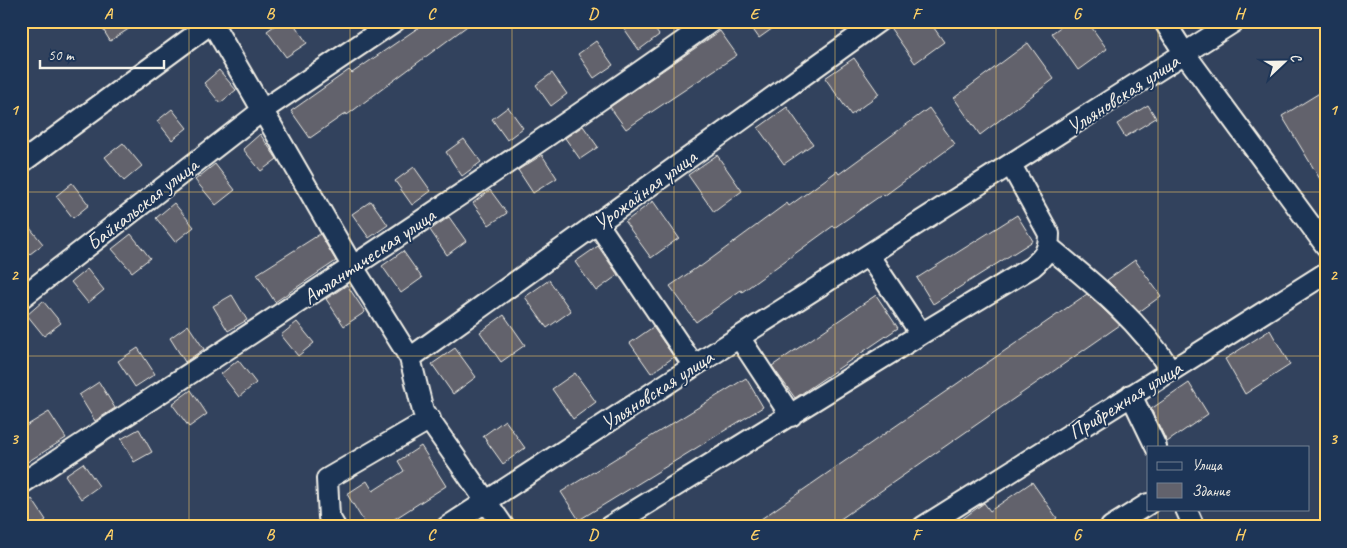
<svg xmlns="http://www.w3.org/2000/svg" width="1347" height="548" font-family="Caveat,sans-serif">
  <style>
    .building { fill: #62626c; stroke: #f4f1e8 }
    .lines { fill: none; stroke-linecap: round; stroke-linejoin: round }
    .minor-casing { stroke: #f4f1e8; stroke-width: 24 }
    .minor { stroke: #1d3557; stroke-width: 20 }
    .grid { fill: none; stroke: #ffd166; stroke-width: 1; stroke-opacity: 0.55 }
    .labels { text-anchor: middle; dominant-baseline: central; stroke-width: 4; stroke-linejoin: round; paint-order: stroke }
    .street-label { font-size: 21px; fill: #f4f1e8; stroke: #1d3557 }
    .neatline { fill: none; stroke: #ffd166; stroke-width: 2 }
    .grid-label { font-size: 16px; text-anchor: middle; font-weight: bold; fill: #ffd166 }
  </style>
  <rect width="100%" height="100%" fill="#32425d"/>
  <filter id="ink" filterUnits="userSpaceOnUse"><feTurbulence type="fractalNoise" baseFrequency=".02" numOctaves="2"/><feDisplacementMap in="SourceGraphic" scale="10" xChannelSelector="R" yChannelSelector="G"/><feConvolveMatrix kernelMatrix="1 2 1 2 8 2 1 2 1" color-interpolation-filters="sRGB"/></filter>
  <g filter="url(#ink)">
    <!-- building -->
    <path class="building" d="M98,21H141L110,41Z
      M281,21H292L307,43L286,57L267,31Z
      M428,21H474L347,115L346,113L310,138L291,111L349,70L352,73Z
      M619,21H649L659,35L639,50Z
      M747,21H783L759,38Z
      M897,21H929L944,42L915,63L889,26Z
      M1069,21H1087L1107,49L1078,70L1052,33Z
      M720,31L737,55L626,129L610,107Z
      M596,41L613,65L594,78L578,54Z
      M1028,43L1054,79L980,135L954,98Z
      M854,58L879,94L851,115L825,78Z
      M219,70L236,90L220,103L204,83Z
      M552,73L567,94L551,106L536,85Z
      M1326,89V189L1282,116Z
      M1148,105L1156,118L1125,137L1117,124Z
      M508,107L523,128L507,140L492,119Z
      M787,107L813,144L784,164L758,128Z
      M929,108L955,144L884,196L883,194L834,228L833,226L742,292L741,290L696,322L670,286L699,266L700,267L787,203L789,206L837,171L839,174Z
      M172,109L187,128L172,140L157,121Z
      M583,126L598,147L580,159L565,138Z
      M260,134L277,159L261,171L243,149Z
      M464,139L481,162L462,176L446,152Z
      M123,143L142,166L124,181L105,157Z
      M542,155L557,178L533,193L518,170Z
      M717,155L742,191L714,212L688,175Z
      M215,164L235,190L216,205L195,180Z
      M414,167L431,191L412,205L395,181Z
      M72,183L89,205L73,218L56,196Z
      M490,190L507,213L489,225L473,203Z
      M371,201L388,225L369,238L352,214Z
      M653,201L679,238L651,258L625,222Z
      M174,203L194,227L175,242L156,218Z
      M1017,215L1033,241L933,304L917,278Z
      M21,217L43,244L21,261Z
      M449,217L466,241L447,255L430,230Z
      M131,234L150,258L132,272L112,249Z
      M320,234L336,261L275,302L257,274Z
      M598,246L618,275L596,291L575,262Z
      M403,251L422,278L401,293L382,266Z
      M1135,260L1161,296L1139,312L1107,280Z
      M87,269L104,290L88,303L71,282Z
      M549,280L571,311L547,328L525,297Z
      M347,285L365,312L344,326L326,299Z
      M1087,294L1120,325L829,527H767L761,519Z
      M232,295L247,320L228,331L213,306Z
      M876,295L898,328L795,398L772,366Z
      M43,301L61,323L44,336L27,315Z
      M504,315L525,345L501,362L480,332Z
      M297,322L314,343L298,356L281,335Z
      M188,325L204,349L185,362L170,338Z
      M653,327L674,357L651,373L630,343Z
      M1270,330L1290,365L1245,394L1225,359Z
      M138,348L155,374L135,387L118,361Z
      M455,348L476,377L453,394L432,364Z
      M238,360L256,383L239,397L221,374Z
      M575,373L596,402L573,419L552,389Z
      M746,378L763,407L579,520L561,492Z
      M99,382L115,408L95,421L79,395Z
      M1189,383L1208,414L1167,442L1151,409Z
      M191,390L207,414L189,427L172,404Z
      M49,412L66,438L21,466V429Z
      M505,420L525,448L503,464L483,436Z
      M139,429L152,452L134,462L121,439Z
      M421,446L446,486L382,527H367L347,494L367,481L373,491L404,471L398,461Z
      M83,463L99,486L81,499L65,475Z
      M1032,482L1057,518L1045,527H951L984,503L990,511Z
      M32,499L46,520L36,527H28L21,518V507Z"/>
    <g class="lines">
      <!-- minor casing -->
      <g class="minor-casing">
        <path id="minor" d="M211,21L353,267L410,358L423,411L504,527
          M1164,21L1185,54L1326,246
          M21,163L214,21
          M598,224L694,366
          M1049,247C1094,284 1140,321 1171,371
          M869,256L921,334L1032,267C1044,257 1049,250 1049,234L1011,165
          M21,298L263,110L395,21
          M739,337L791,416
          M410,358L879,21
          M1131,395L1156,447
          M21,484C253,332 486,182 712,21
          M1186,509L1194,527
          M335,527L329,517L327,479L430,419
          M447,527L694,366L1235,21
          M609,527L921,334
          M923,527L1326,273
          M1111,527L1148,504"/>
      </g>
      <!-- minor -->
      <use href="#minor" class="minor"/>
    </g>
  </g>
  <!-- grid -->
  <path class="grid" d="M189,21V527M350,21V527M512,21V527M674,21V527M835,21V527M996,21V527M1158,21V447M21,192H1326M21,356H1326M1158,509V527"/>
  <g class="labels">
    <!-- street labels -->
    <g class="street-label">
      <text transform="translate(1123 94) rotate(-33)">Ульяновская улица</text>
      <text transform="translate(645 190) rotate(-36)">Урожайная улица</text>
      <text transform="translate(142 204) rotate(-38)">Байкальская улица</text>
      <text transform="translate(369 256) rotate(-34)">Атлантическая улица</text>
      <text transform="translate(657 390) rotate(-33)">Ульяновская улица</text>
      <text transform="translate(1125 400) rotate(-32)">Прибрежная улица</text>
    </g>
  </g>
  <!-- margin -->
  <rect width="1347" height="548" fill="none" stroke="#1d3557" stroke-width="55"/>
  <!-- legend -->
  <rect x="1147" y="446" width="162" height="65" fill="#1d3557" stroke="#738091"/>
  <rect x="1157" y="462" width="25" height="8" fill="#1d3557" stroke="#738091"/>
  <text x="1192" y="470" font-size="15" fill="#f4f1e8">Улица</text>
  <rect x="1157" y="483" width="25" height="15" fill="#62626c" stroke="#738091"/>
  <text x="1192" y="496" font-size="15" fill="#f4f1e8">Здание</text>
  <!-- north arrow -->
  <g transform="translate(1284 62) rotate(68)" stroke="#1d3557" stroke-width="4" paint-order="stroke">
  <path d="M0-4L9 19L0 12L-9 19Z" fill="#f4f1e8"/>
  <text y="-8" font-size="14" font-weight="bold" text-anchor="middle" fill="#f4f1e8">С</text>
  </g>
  <!-- scale -->
  <path d="M40 60v8h124v-8" fill="none" stroke="#f4f1e8" stroke-width="2.5"/>
  <text x="48" y="60" font-size="15" fill="#f4f1e8" stroke="#1d3557" stroke-width="4" paint-order="stroke">50 m</text>
  <rect x="28" y="28" width="1292" height="492" class="neatline"/>
  <g class="grid-label">
    <text x="108" y="19">A</text>
    <text x="270" y="19">B</text>
    <text x="431" y="19">C</text>
    <text x="593" y="19">D</text>
    <text x="754" y="19">E</text>
    <text x="916" y="19">F</text>
    <text x="1077" y="19">G</text>
    <text x="1239" y="19">H</text>
    <text x="14" y="115">1</text>
    <text x="1333" y="115">1</text>
    <text x="14" y="280">2</text>
    <text x="1333" y="280">2</text>
    <text x="14" y="444">3</text>
    <text x="1333" y="444">3</text>
    <text x="108" y="540">A</text>
    <text x="270" y="540">B</text>
    <text x="431" y="540">C</text>
    <text x="593" y="540">D</text>
    <text x="754" y="540">E</text>
    <text x="916" y="540">F</text>
    <text x="1077" y="540">G</text>
    <text x="1239" y="540">H</text>
  </g>
</svg>
